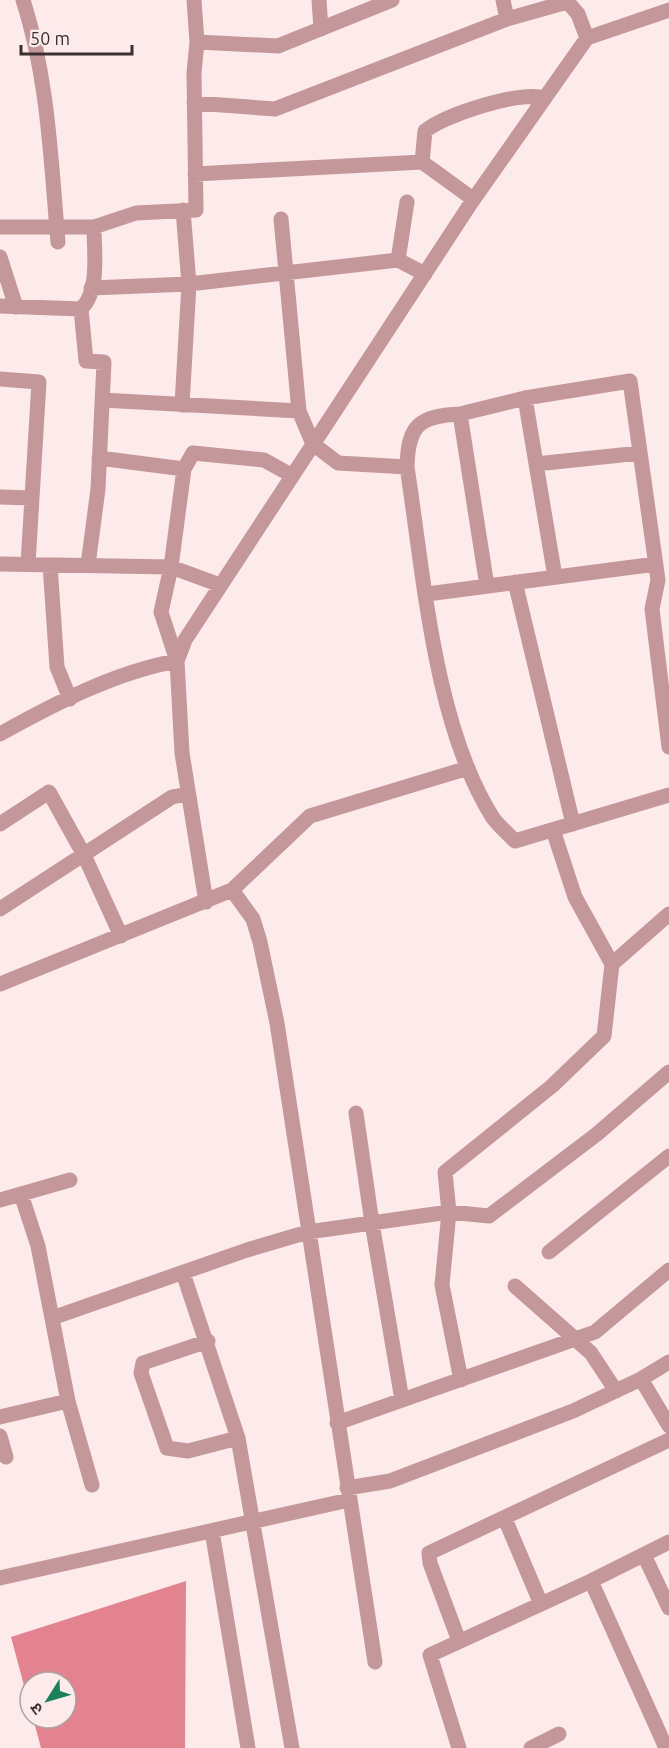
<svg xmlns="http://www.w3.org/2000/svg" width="669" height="1748" font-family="Ubuntu,'Noto Sans Devanagari',sans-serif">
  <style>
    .water { fill: #e3838f }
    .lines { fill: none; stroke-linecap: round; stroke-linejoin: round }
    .street { stroke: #c4979b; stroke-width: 15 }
  </style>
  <rect width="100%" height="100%" fill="#fdeaeb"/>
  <!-- water -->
  <path class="water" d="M186,1581L185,1748H41L33,1718H66V1682H30V1708L11,1637Z"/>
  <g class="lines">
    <!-- street -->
    <path class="street" d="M23,0C48,78 51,161 58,242
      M319,0L321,29
      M503,0L507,19
      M566,0L578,14L587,38
      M197,42L278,46L392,0
      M194,103L275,109L507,19L567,2
      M422,162L425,131C447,114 518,91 545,98
      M195,174L422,162L473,199
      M407,202L398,260L425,274
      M281,219L299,411L313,444L338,463L407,467C424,576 434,725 493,818C499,826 508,834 515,841L669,795
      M0,227H94L136,213L196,210L194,73L197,42L194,0
      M0,257L16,307
      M91,288L189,284L398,260
      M0,306L81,309C100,291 94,252 94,227
      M81,309L86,361L104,362L98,489L88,565
      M0,379L39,382L28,564
      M525,398L555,577
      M102,400L299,411
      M182,405L189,284L183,210
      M99,458L184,469
      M536,464L640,453
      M407,467C408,425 419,416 460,414
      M0,497L32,498
      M0,564L171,567L220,585
      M50,565L57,667L70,699
      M515,582L573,824
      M487,586L460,414L525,398L630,381L658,580L652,609L669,747
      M427,594L656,564
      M0,734C54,704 115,672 177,661L161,612L171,567L184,469L193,453L264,460L291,475
      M0,824L49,792L84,855L121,936
      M553,830L575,897L612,964
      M232,890L253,919L260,942L277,1023L375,1662
      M206,902L182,753L177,661L185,640L471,203L587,38L669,10
      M0,909L172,797L188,794
      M0,984L232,890L310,816L468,768
      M356,1113L372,1223L402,1400
      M21,1194L38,1246L68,1401L92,1485
      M0,1200L70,1180
      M549,1252L669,1156
      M183,1273L238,1438L292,1748
      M515,1286L591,1353L616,1391
      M52,1318L247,1250L308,1232L449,1212L489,1216L597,1134L669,1072
      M208,1341L143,1363L141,1373L167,1448L188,1451L238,1438
      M641,1379L669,1426
      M461,1380L442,1285L449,1212L445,1172L552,1086L604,1036L612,964L669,914
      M0,1417L68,1401
      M337,1423L595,1332L669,1270
      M0,1436L6,1457
      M347,1488L390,1481L573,1411L641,1379L669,1362
      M505,1519L541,1604
      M212,1531L248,1748
      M644,1555L669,1608
      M0,1578L349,1500
      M591,1581L669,1542
      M459,1641L430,1563L429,1553L669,1440
      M459,1748L430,1655L591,1581L666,1748
      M531,1748L559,1734"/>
  </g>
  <!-- north arrow -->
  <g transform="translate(48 1700) rotate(233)"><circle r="28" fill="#fdeaeb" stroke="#b0a0a1" stroke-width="1.5"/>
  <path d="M0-4.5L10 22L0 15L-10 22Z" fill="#1c815b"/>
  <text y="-9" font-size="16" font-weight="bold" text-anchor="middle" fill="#3c3031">उ</text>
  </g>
  <!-- scale -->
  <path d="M21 45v9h111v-9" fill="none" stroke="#3c3031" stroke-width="3"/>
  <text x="30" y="45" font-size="18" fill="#3c3031" stroke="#fdeaeb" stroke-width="4.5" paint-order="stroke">50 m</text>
</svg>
